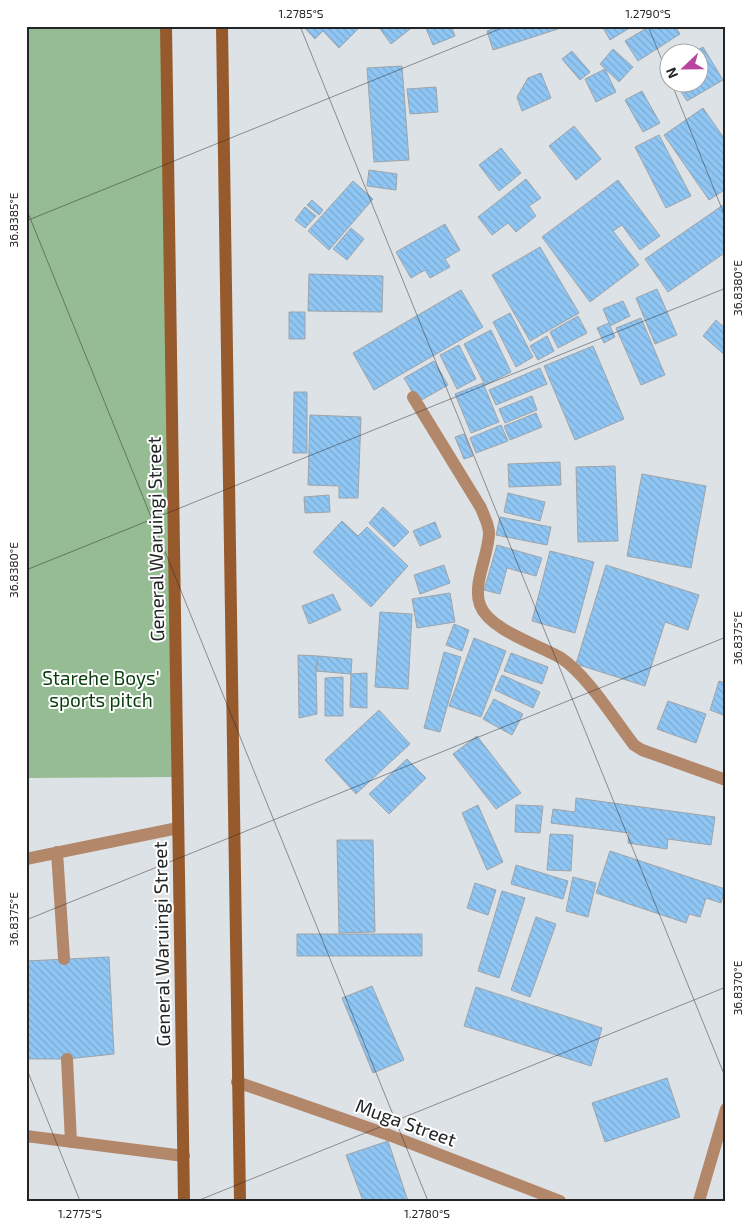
<svg xmlns="http://www.w3.org/2000/svg" width="752" height="1227" font-family="'Exo 2',sans-serif">
  <style>
    .green { fill: #96bc93 }
    .building { fill: url(#building-back-hatch); stroke: #9fa4a8 }
    .lines { fill: none; stroke-linecap: round; stroke-linejoin: round }
    .service { stroke: #b2876a; stroke-width: 12 }
    .minor { stroke: #b2876a; stroke-width: 12 }
    .secondary { stroke: #975a2c; stroke-width: 12 }
    .ticks { fill: none; stroke: #232426; stroke-width: 1; stroke-opacity: 0.45 }
    .labels { text-anchor: middle; dominant-baseline: central; stroke-width: 4; stroke-linejoin: round; paint-order: stroke }
    .street-label { font-size: 19px; fill: #232426; stroke: #fff }
    .park-label { font-size: 19px; fill: #093d0c; stroke: #fff }
    .neatline { fill: none; stroke: #232426; stroke-width: 2 }
    .ticks-label { font-size: 12px; text-anchor: middle; fill: #232426 }
  </style>
  <defs>
    <pattern id="building-back-hatch" width="6" height="6" patternUnits="userSpaceOnUse" patternTransform="scale(1.25)"><rect width="6" height="6" fill="#8fc6f4"/><path d="M-1 5l2 2M0 0l6 6M5-1l2 2" fill="none" stroke="#7baad1"/></pattern>
  </defs>
  <rect width="100%" height="100%" fill="#dde2e6"/>
  <!-- green -->
  <path class="green" d="M26,26H166L178,777L26,778Z"/>
  <!-- building -->
  <path class="building" d="M303,26H361L339,48L323,31L315,39Z
    M378,26H414L391,44Z
    M425,26H451L455,36L433,45Z
    M502,26H567L493,50L487,31Z
    M602,26H633L610,40Z
    M650,26H675L680,34L638,61L625,41Z
    M703,47L723,80L687,101L675,82H700V52H694Z
    M613,49L633,67L619,82L600,64Z
    M572,51L590,72L580,80L562,59Z
    M402,66L409,160L374,162L367,68Z
    M605,69L616,92L596,102L585,79Z
    M541,73L551,98L522,111L517,97L528,78Z
    M436,87L438,112L410,114L407,89Z
    M642,91L660,123L643,132L625,100Z
    M703,108L726,141V189L709,200L664,135Z
    M574,126L601,159L576,180L549,146Z
    M659,135L691,196L666,208L635,147Z
    M501,148L521,173L499,191L479,165Z
    M369,170L397,174L396,190L367,186Z
    M526,179L541,198L529,206L536,216L516,232L508,223L492,235L478,217Z
    M618,180L660,236L640,250L622,225L613,231L639,265L590,302L542,237Z
    M353,181L373,199L329,250L308,231Z
    M312,200L323,210L319,215L307,205Z
    M726,203V252L668,292L645,259Z
    M305,207L316,216L305,228L295,220Z
    M445,224L460,250L445,259L450,267L430,278L425,270L411,278L396,252Z
    M351,228L364,239L347,260L333,249Z
    M540,247L579,313L530,341L492,275Z
    M309,274L383,276L382,312L308,311Z
    M657,289L677,335L655,344L636,298Z
    M461,290L483,327L374,390L353,353Z
    M623,301L630,316L610,326L615,337L604,343L597,328L609,323L603,309Z
    M289,312H305V339H289Z
    M510,313L533,357L516,367L493,322Z
    M578,316L587,333L558,348L550,332Z
    M641,318L665,375L641,385L616,328Z
    M716,320L726,329V356L703,336Z
    M491,330L511,372L485,385L464,344Z
    M547,336L554,351L538,360L530,346Z
    M459,345L476,379L457,389L440,355Z
    M593,346L624,419L575,440L544,366Z
    M434,361L448,385L418,402L404,378Z
    M540,368L547,384L496,405L489,390Z
    M483,383L499,422L471,433L455,394Z
    M294,392H307V453H293Z
    M532,396L537,410L505,423L499,409Z
    M536,413L542,427L510,440L504,426Z
    M310,415L361,417L358,498H339V486L308,485Z
    M501,425L508,441L476,453L470,438Z
    M464,434L473,456L464,459L455,437Z
    M560,462L561,485L509,487L508,464Z
    M615,466L618,541L578,542L576,467Z
    M642,474L706,486L691,568L627,556Z
    M508,493L545,502L540,521L504,512Z
    M329,495L330,512L305,513L304,497Z
    M383,507L409,532L394,547L369,523Z
    M500,517L551,527L547,545L496,535Z
    M342,521L358,536L367,527L408,566L371,607L313,552Z
    M435,522L441,537L420,546L413,531Z
    M497,545L542,558L536,576L507,568L500,594L484,590Z
    M550,551L594,562L575,633L532,621Z
    M444,565L450,583L420,594L414,575Z
    M606,565L699,595L688,630L665,622L645,686L576,664Z
    M450,593L455,622L417,628L412,599Z
    M333,594L341,610L309,624L302,606Z
    M380,612L412,614L408,689L375,687Z
    M454,624L469,630L462,651L446,645Z
    M474,638L506,651L481,717L449,706Z
    M444,652L461,657L440,732L424,728Z
    M511,653L548,667L542,684L504,671Z
    M298,655L318,656L316,671L317,714L299,718Z
    M318,656L352,659L351,674L316,671Z
    M367,673V708L350,707L351,674Z
    M502,675L540,692L533,708L495,690Z
    M343,677V716H325V678Z
    M719,681L726,683V716L710,710Z
    M494,699L523,714L512,735L483,719Z
    M668,701L706,714L696,743L657,729Z
    M379,710L410,744L356,794L325,760Z
    M477,736L521,793L496,809L453,754Z
    M407,759L426,778L389,814L369,794Z
    M576,798L715,817L711,845L668,839L667,849L628,843L629,833L551,823L553,809L575,812Z
    M478,805L503,862L487,870L462,813Z
    M516,805L543,806L540,833L515,832Z
    M550,834L573,835L571,871L547,870Z
    M337,840H373L375,932L339,933Z
    M610,851L725,889L721,903L706,898L700,917L689,914L686,923L596,893Z
    M516,865L568,881L563,899L511,884Z
    M573,877L596,883L588,917L566,911Z
    M475,883L496,890L488,915L467,908Z
    M502,891L525,898L499,978L478,971Z
    M536,917L556,924L530,997L511,990Z
    M297,934H422V956H297Z
    M109,957L114,1054L67,1059H26V961Z
    M372,986L404,1060L373,1073L342,998Z
    M476,987L602,1028L591,1066L464,1026Z
    M667,1078L680,1117L605,1142L592,1103Z
    M388,1141L408,1201H363L346,1155Z"/>
  <g class="lines">
    <!-- service -->
    <path class="service" d="M413,397L481,508C484,516 489,525 489,533C489,554 472,585 480,605C489,630 539,645 561,658C587,675 614,719 634,745L642,750L726,780
      M57,852L64,959
      M26,859L178,828
      M67,1059L71,1142
      M26,1136L184,1156"/>
    <!-- minor -->
    <path class="minor" d="M237,1082L389,1135L560,1201
      M699,1201L726,1109"/>
    <!-- secondary -->
    <path class="secondary" d="M166,26L184,1201
      M222,26L240,1201"/>
  </g>
  <!-- ticks -->
  <path class="ticks" d="M300,26L726,1079M648,26L670,80M671,82L726,219M26,208L428,1201M26,221L507,26M26,570L726,288M26,920L726,637M26,1067L80,1201M197,1201L726,987"/>
  <g class="labels">
    <!-- street labels -->
    <g class="street-label">
      <text transform="translate(155 539) rotate(-91)">General Waruingi Street</text>
      <text transform="translate(161 944) rotate(-91)">General Waruingi Street</text>
      <text transform="translate(406 1122) rotate(20)">Muga Street</text>
    </g>
    <!-- park labels -->
    <g class="park-label">
      <text x="101" y="677">Starehe Boys'<tspan x="101" dy="22">sports pitch</tspan></text>
    </g>
  </g>
  <!-- border -->
  <rect width="752" height="1227" fill="none" stroke="#ffffff" stroke-width="55"/>
  <!-- north arrow -->
  <g transform="translate(684 68) rotate(248)"><circle r="24" fill="#ffffff" stroke="#a7a7a8"/>
  <path d="M0-4L9 19L0 12L-9 19Z" fill="#b845a0"/>
  <text y="-8" font-size="14" font-weight="bold" text-anchor="middle" fill="#232426">N</text>
  </g>
  <rect x="28" y="28" width="696" height="1172" class="neatline"/>
  <g class="ticks-label">
    <text x="301" y="18">1.2785°S</text>
    <text x="648" y="18">1.2790°S</text>
    <text transform="translate(14 220) rotate(-90)" y="4">36.8385°E</text>
    <text transform="translate(738 288) rotate(-90)" y="4">36.8380°E</text>
    <text transform="translate(14 570) rotate(-90)" y="4">36.8380°E</text>
    <text transform="translate(738 638) rotate(-90)" y="4">36.8375°E</text>
    <text transform="translate(14 919) rotate(-90)" y="4">36.8375°E</text>
    <text transform="translate(738 988) rotate(-90)" y="4">36.8370°E</text>
    <text x="80" y="1218">1.2775°S</text>
    <text x="427" y="1218">1.2780°S</text>
  </g>
</svg>
